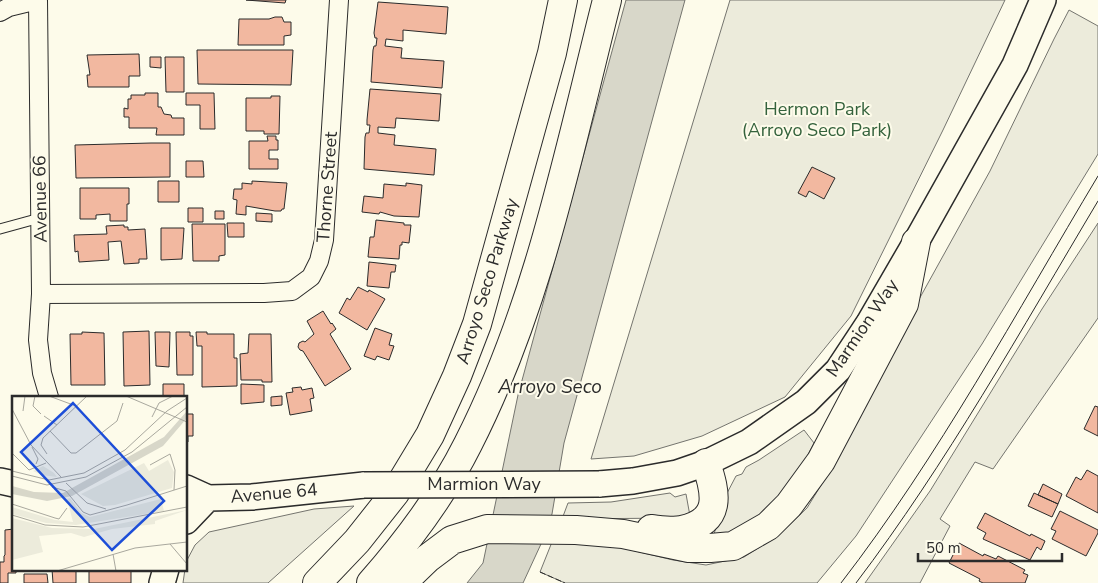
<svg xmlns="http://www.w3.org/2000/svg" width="1098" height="583" font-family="'Nunito Sans',sans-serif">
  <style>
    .green { fill: #ecebdb; stroke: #74746e }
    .water { fill: #d8d7c9; stroke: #74746e }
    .building { fill: #f2b8a0; stroke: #2b2b2b }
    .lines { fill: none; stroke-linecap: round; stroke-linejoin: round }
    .lane-casing { stroke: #2b2b2b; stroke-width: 11 }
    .street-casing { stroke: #2b2b2b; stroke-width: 20 }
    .secondary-casing { stroke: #2b2b2b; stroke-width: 28 }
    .highway-casing { stroke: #2b2b2b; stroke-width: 30 }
    .lane { stroke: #fdfbea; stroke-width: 9 }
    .street { stroke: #fdfbea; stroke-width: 18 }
    .secondary { stroke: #fdfbea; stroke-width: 25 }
    .highway { stroke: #fdfbea; stroke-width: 28 }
    .tram { stroke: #2b2b2b; stroke-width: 1 }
    .secondary-bridge-casing { stroke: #2b2b2b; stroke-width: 28; stroke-linecap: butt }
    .secondary-bridge { stroke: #fdfbea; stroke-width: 25 }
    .fence { stroke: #2b2b2b; stroke-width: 1; stroke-dasharray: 6 2.5; stroke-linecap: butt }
    .labels { text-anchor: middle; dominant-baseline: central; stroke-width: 4; stroke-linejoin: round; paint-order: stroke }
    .park-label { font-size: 18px; fill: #34623c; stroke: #fdfbea }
    .street-label { font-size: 18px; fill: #2b2b2b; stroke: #fdfbea }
    .water-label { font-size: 19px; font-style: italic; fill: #2b2b2b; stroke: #fdfbea }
    .inset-road { fill: none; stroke: #a9a89e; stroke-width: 1 }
    .view { fill: #1d4ed8; fill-opacity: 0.15; stroke: #1d4ed8; stroke-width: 2.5 }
    .inset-edge { fill: none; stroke: #2b2b2b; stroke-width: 2.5 }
  </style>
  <rect width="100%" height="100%" fill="#fdfbea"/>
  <!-- green -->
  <path class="green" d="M730,0H1005L943,130L851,316L785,397L702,436L634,456L591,459Z
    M1069,10L1098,26V154L982,344L856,536L817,583H565L540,572L552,542L602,543L673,560L706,565L744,557L779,535L807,508L831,469L912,312L990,171L1054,39Z
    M1098,223V318L993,469L975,462L940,519L950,526L920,583H865L930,491L1042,309Z
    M804,430L814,443L792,486L774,509L723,537L714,534L725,497L736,476L742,474L746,467L759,460Z
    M670,493L675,497L686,494L690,516L677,518L562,519L568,503L611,502Z
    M354,506L268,583H183L186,562L195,545L209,532L314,509Z"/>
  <!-- water -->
  <path class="water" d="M626,0H685L564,443L552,514L541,544L523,583H467L483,563L518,395Z"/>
  <!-- building -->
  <path class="building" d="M246,0H286L285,3Z
    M378,2L448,7L446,34L403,30V41L386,39L385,46L402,48L401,58L444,61L442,88L371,82L373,50L374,46H376L377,38H375L374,33Z
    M275,17H282L284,22H291V35L284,36V45H238L239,19H269Z
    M197,50H293L291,85L198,84Z
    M139,54L140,76H129V87H88L87,75H90L87,55Z
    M150,57H161V68L150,67Z
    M165,57H184V92H166Z
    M370,89L441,94L439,121L396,118L395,128L378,127V133L395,135L394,145L436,149L434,175L364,169L365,137L366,133H369L370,125H367V120Z
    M145,93H158V107H161L164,114L171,115L172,118H184V135H156L157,128H129V117H124V108L128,109V99H131V95H145Z
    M186,93H214L215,129H200V105H186Z
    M271,96H280L279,134H264V131H246V98H271Z
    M267,136H276V140H278V150H269V159H278V169H249V141H268Z
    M151,143H170V177L76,178L75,145Z
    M186,161H203L204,177H186Z
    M812,167L835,178L824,199L809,191L806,197L798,193Z
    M158,181H179V202H158Z
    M252,181L287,183L284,209H282L281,211H275L246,206V215L236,214L237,200L233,199L234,189H242V183L252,184Z
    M406,183L422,185L419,217L394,216L380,212L379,214L362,212L364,196L383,198L384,184L406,186Z
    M80,188H129V204H127V221H110V214L96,215V219H80Z
    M188,208H203V222H188Z
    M215,211H224V219H215Z
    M256,213L272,214V222L256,221Z
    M376,220L404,223V225H411L409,243L402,242V245H400L399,259L368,257L370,237H374Z
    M227,223H244V237H228Z
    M192,224H225V255L219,256V261H193Z
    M124,225V227H128V230L145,229L147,259H139V263L124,264L121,241L108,242L109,260L79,262L78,251L75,252L74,235L107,234L106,226Z
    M161,228H184L182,259L161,260Z
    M369,262L396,265L395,272H391L389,288L367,286Z
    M358,287L368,292L369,290L385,299L367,330L339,313L347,298L350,300Z
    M323,311L331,324L332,323L336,329L330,334L351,369L325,386L303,351L300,350L298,347L299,343L303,341L305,342L314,334L307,321Z
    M375,328L392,334L389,345L394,346L389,360L377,356L375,360L364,356Z
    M149,331L150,385L124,386L123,332Z
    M82,332L104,333L105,385H71L70,334H82Z
    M155,332H170L169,367L156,366Z
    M176,332H190V336H193V375H177Z
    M196,332H207V334H234V358H237V386L202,387V346H197Z
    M249,334H271L272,382H262V380H241L240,354L248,353Z
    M163,384H184V397H163Z
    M241,384L264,385V402L241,404Z
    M301,387L302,390L312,388L314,398L310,399L312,411L290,415L286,393L293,392L292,388Z
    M282,396V405L271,406V397Z
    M1095,406L1098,407V436L1084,429Z
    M186,414H193V436H188V442H186Z
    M1087,470L1098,476V513L1066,496L1076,477L1081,480Z
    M1043,484L1062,494L1058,504L1038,495Z
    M1034,493L1058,504L1052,517L1028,506Z
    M1060,511L1098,530V533L1086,556L1052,539L1056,531L1051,529Z
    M985,513L1030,536L1031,534L1045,541L1041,550L1037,547L1030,560L983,539L986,533L977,528Z
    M14,529V569H16V573H8V583H0V562H4V556L5,555V530Z
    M959,543L983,556L984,554L996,559L998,556L1025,570L1023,573L1028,575L1025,583H983L979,581L980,579L949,563Z
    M52,569H76V583H53Z
    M89,569H131V583H89Z
    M24,574H47L48,583H24Z"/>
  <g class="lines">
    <!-- lane casing -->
    <g class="lane-casing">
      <path id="lane" d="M0,229L40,218"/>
    </g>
    <!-- street casing -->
    <g class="street-casing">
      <path id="street" d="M38,0L41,294L38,340L42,373L49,397
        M0,12L9,7L38,0
        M41,294L264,293L292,291L311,277L319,261L324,240L339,0"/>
    </g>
    <!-- secondary casing -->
    <g class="secondary-casing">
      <path id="secondary" d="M0,481L14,484
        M599,484L633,481L677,473L706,463L749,442L806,402L838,370L869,323L916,242L1015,65L1043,0
        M186,488L208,498L252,497L364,485
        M186,521L208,498
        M162,583L166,569"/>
    </g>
    <!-- highway casing -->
    <g class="highway-casing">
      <path id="highway" d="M651,529C661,530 673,532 682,530C723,521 716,493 706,463
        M317,583L357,541L395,493L430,435L457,376L477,324L552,53L563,0
        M371,583C407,542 444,492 468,444C539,305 569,150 607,0
        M402,583L428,558L452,540L487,529L576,530L623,534L689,548H710L733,546L768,526L789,505L821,461L904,304L916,242"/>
    </g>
    <!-- lane -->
    <use href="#lane" class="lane"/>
    <!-- street -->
    <use href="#street" class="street"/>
    <!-- secondary -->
    <use href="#secondary" class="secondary"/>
    <!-- highway -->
    <use href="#highway" class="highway"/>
    <!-- tram -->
    <path class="tram" d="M841,583C939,456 1016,313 1098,176
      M856,583C947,463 1021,330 1098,201"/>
    <!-- secondary-bridge casing -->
    <g class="secondary-bridge-casing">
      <path id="secondary-bridge" d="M364,485L599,484"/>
    </g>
    <!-- secondary-bridge -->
    <use href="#secondary-bridge" class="secondary-bridge"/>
    <!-- fence -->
    <path class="fence" d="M540,572L565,583"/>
  </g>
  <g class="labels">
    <!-- park labels -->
    <g class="park-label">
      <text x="817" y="109">Hermon Park<tspan x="817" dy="21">(Arroyo Seco Park)</tspan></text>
    </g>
    <!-- street labels -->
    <g class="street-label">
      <text transform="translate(327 187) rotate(-86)">Thorne Street</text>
      <text transform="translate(40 199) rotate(-91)">Avenue 66</text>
      <text transform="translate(487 281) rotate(-73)">Arroyo Seco Parkway</text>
      <text transform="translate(862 328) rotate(-56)">Marmion Way</text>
      <text x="484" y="484">Marmion Way</text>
      <text transform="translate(274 493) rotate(-5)">Avenue 64</text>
    </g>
    <!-- water labels -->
    <g class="water-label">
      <text x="550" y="387">Arroyo Seco</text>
    </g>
  </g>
  <!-- overview -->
  <g transform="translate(12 396)">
    <rect width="175" height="175" fill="#fdfbea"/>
    <path d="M156,64L162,76L160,92L103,109L91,110L69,98L132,67L137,75ZM31,70L42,77L45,81L30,79L21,75ZM58,102L69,117L78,121L149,103L152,115L64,129L34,127L0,118V111L43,124L61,126L55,103ZM175,114L143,125V128L100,133L72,141L59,137L27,140L31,156L0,164V122L40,132L82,133Z" fill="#ecebdb"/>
    <path d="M175,15V22L151,50L60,100L35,105L0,98V90L22,96L51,97L152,41Z" fill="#d8d7c9"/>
    <path class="inset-road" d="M23,0L21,10L29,18M37,0L64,10M114,0L175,26M0,13L19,49L49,81M11,15L13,0M32,20L45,29M140,21L147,7L161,0M38,35L59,57H64L105,25L111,7M20,51L26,63L24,68M0,57L17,74L34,67M35,58L29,49L31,42L75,0M138,69L158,58L163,74L162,94M0,75L37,84L72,77L113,54L155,15L175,2M0,80L35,89L74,81L120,56L175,11M54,87L75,107L94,113M40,91L54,95L71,116L78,119L115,109M0,108L43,122L47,123L55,112M115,109L175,90M0,119L33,129L71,131L175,111M158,148L175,168M101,158L104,175M45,175L123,152L175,146"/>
    <path class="view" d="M61,7L152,105L100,154L9,56Z"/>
    <rect width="175" height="175" class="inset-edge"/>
  </g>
  <!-- scale -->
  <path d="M918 553v8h144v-8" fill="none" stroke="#2b2b2b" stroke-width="2.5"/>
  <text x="926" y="553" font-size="15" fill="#2b2b2b" stroke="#fdfbea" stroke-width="4" paint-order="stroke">50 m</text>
</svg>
